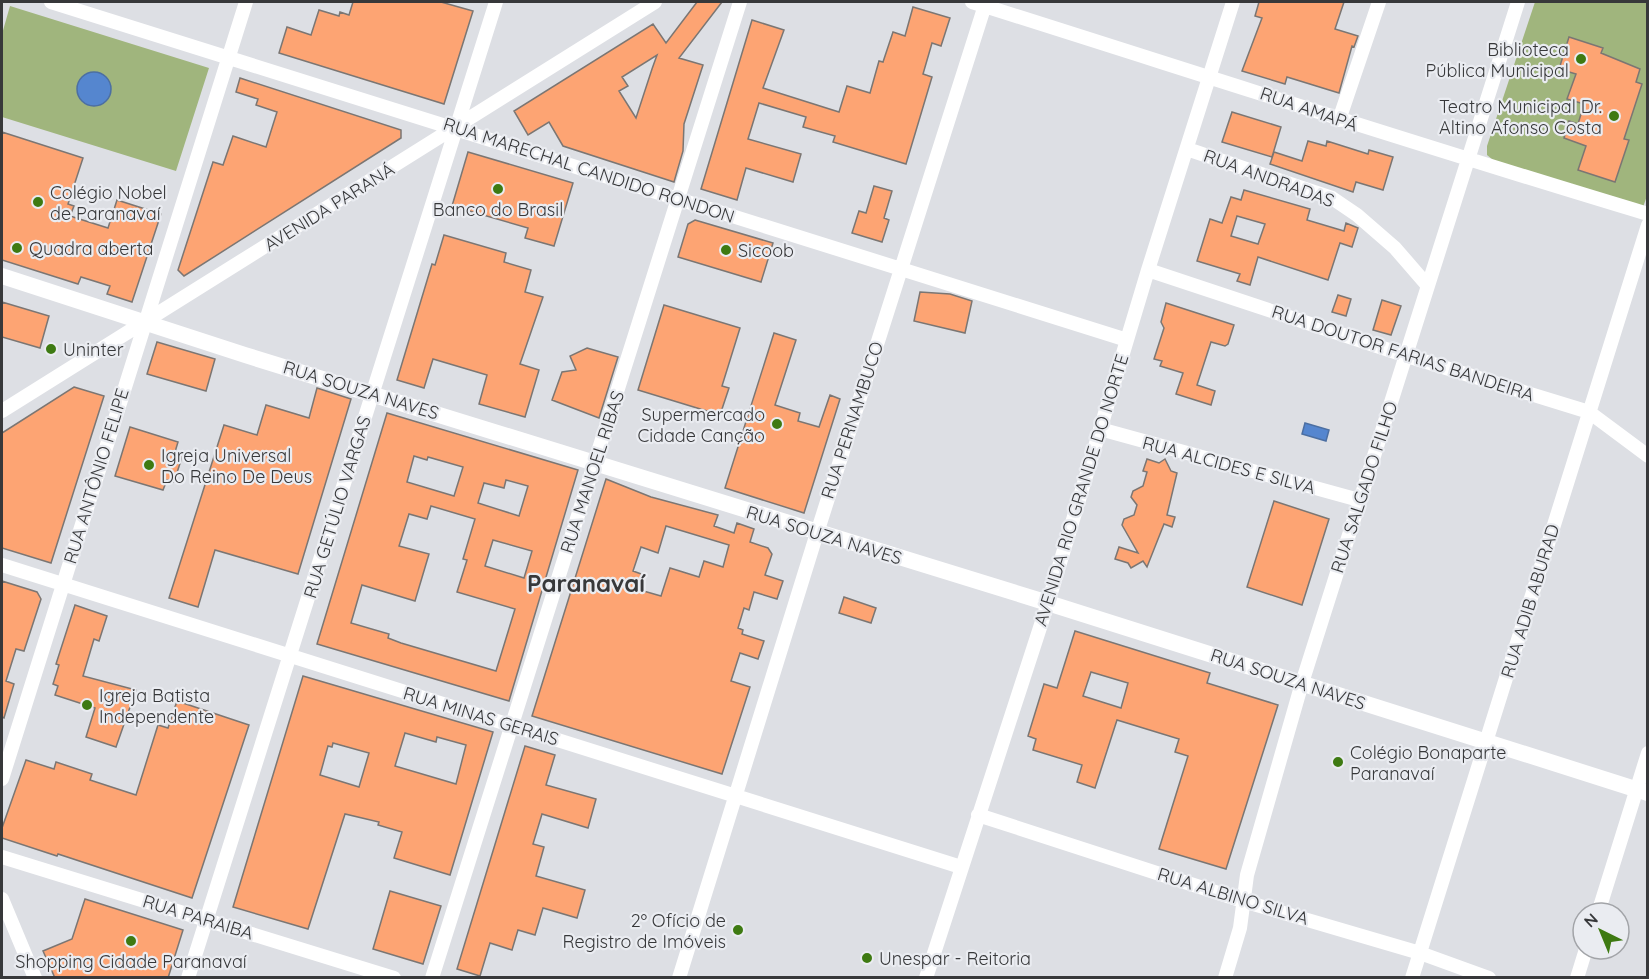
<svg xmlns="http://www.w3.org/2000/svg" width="1649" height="979" font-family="Quicksand,sans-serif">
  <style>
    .green { fill: #a0b57d }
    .water { fill: #5586cf; stroke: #4c6fa2; stroke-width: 1.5 }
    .building { fill: #fda473; stroke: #7b7673; stroke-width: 1.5; fill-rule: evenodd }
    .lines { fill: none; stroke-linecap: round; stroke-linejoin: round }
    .minor { stroke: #fff; stroke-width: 14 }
    .major { stroke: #fff; stroke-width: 16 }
    .poi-dot { fill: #3e7a12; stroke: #eaecf1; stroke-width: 2 }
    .labels { text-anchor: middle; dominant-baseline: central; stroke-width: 4.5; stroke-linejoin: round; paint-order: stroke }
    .poi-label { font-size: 18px; fill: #37383a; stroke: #eaecf1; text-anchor: start }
    .street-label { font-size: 18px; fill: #37383a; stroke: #eaecf1 }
    .district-label { font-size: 24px; font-weight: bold; fill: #37383a; stroke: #eaecf1 }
  </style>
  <rect width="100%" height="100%" fill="#dddfe4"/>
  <!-- green -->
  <path class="green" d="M1535,2H1647L1648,193L1642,210L1493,160L1487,155V146Z
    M10,6L209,68L176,171L2,117V34Z"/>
  <!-- water -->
  <path class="water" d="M77 89a17 17 0 1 1 34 0a17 17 0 1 1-34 0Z
    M1305,423L1329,430L1326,441L1302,434Z"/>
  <!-- building -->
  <path class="building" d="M353,2H441L473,11L444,104L279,53L287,27L311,35L319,10L339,16L340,12L349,15Z
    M697,2H722L679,58L703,65L684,124L683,151L674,182L563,146L549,122L528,135L514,111L653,24L666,43ZM657,55L652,69L636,118L619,91L628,86L622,77Z
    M1259,2H1344L1335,29L1358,36L1354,47L1352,46L1339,93L1287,77L1285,84L1242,71L1262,18L1255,16Z
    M913,7L950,18L941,46L932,43L923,74L932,77L906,164L833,142L835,136L803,127L806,117L759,103L748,139L801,154L793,182L746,168L737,200L701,189L752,20L784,30L763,88L839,112L847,86L870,93L879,61L883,62L893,32L905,36Z
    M1569,37L1603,48L1601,53L1640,69L1636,82L1642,84L1624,139L1629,140L1615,182L1578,170L1586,146L1564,138L1569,121L1578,124L1584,104L1567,99L1576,74L1559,69Z
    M240,78L401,130V138L184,276L178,270L213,162L223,165L233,136L266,147L277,112L256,105L258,99L236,92Z
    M1232,112L1281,127L1272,157L1222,142Z
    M2,132L83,158L68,204L74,206L70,216L108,228L117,200L161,214L132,302L107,294L110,286L81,277L78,284L2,260Z
    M1308,141L1326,146L1327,141L1368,154L1369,150L1393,157L1383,190L1356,182L1353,192L1270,164L1274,152L1302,161Z
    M468,152L573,183L554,246L525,238L528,228L452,206Z
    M874,186L892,191L884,218L889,220L882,242L852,233L859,211L866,213Z
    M1244,190L1310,209L1307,220L1344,231L1346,223L1358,228L1352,247L1340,243L1328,280L1258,257L1250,285L1237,281L1240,274L1197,261L1210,219L1222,223L1231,197L1241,200ZM1237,216L1265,224L1258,244L1231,236Z
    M695,220L773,243L761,282L678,257L688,224Z
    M444,235L506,253L504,262L531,270L525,292L543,297L520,364L539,370L525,417L479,404L487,375L433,359L424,388L397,380L432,264L435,265Z
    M920,292L950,294L972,301L965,333L914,321Z
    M1338,295L1351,299L1346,316L1332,312Z
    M1382,300L1401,306L1391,335L1373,330Z
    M2,302L49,316L40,348L2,337Z
    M1166,303L1234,325L1228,344L1225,346L1211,342L1197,385L1215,391L1211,405L1176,394L1183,373L1160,366L1162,361L1154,359L1164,328L1161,322Z
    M664,305L740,328L722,386L729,388L720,415L638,390Z
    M774,333L796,340L775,405L800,413L798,421L819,427L830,395L840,399L804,513L725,488Z
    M157,342L215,359L206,391L147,374Z
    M587,348L618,357L599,418L552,400L562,372L576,370L570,356Z
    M74,387L104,396L51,563L2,548V433Z
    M317,388L351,399L298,574L215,550L198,607L169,598L224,425L257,435L266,405L309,418Z
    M387,413L578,470L509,701L317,644ZM414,456L427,460L428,457L463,467L454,496L407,482ZM506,480L528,486L519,516L478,503L484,483L504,488ZM431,506L475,519L463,559L467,560L457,592L515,609L496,671L401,643L388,638L389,634L351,623L362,585L415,601L429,554L399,546L400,543L409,514L427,519ZM493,540L532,551L524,578L485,566Z
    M130,427L178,442L175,452L183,454L174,482L167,480L163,490L115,476Z
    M1147,459L1159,463L1165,459L1171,471L1177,473L1167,515L1175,517L1172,527L1164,524L1147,567L1143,561L1131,568L1128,563L1115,559L1119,547L1138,553L1122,525L1124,519L1134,515L1137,505L1131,497L1133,491L1143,486L1147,472L1143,471Z
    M606,479L651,497L718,515L714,526L734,533L737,523L754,529L750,542L768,548L772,554L765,575L783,581L777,599L754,592L749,610L744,608L738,628L743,630L742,634L764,641L758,659L740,653L731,681L750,687L722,774L532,716ZM666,526L729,545L723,567L704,561L699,577L670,568L661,596L640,590L644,575L633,571L641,547L658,553Z
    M1274,501L1329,519L1302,605L1247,587Z
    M2,581L37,592L41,599L24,651L16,649L6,681L14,684L4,718L2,717Z
    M844,597L876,608L871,623L839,613Z
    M75,605L107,616L99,641L94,639L83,676L136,690L116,747L86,737L95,708L55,695L58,686L53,684L59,665L56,664Z
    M1075,631L1210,673L1207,683L1278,705L1226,869L1159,849L1188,756L1175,752L1179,739L1117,720L1095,788L1077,782L1082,765L1033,750L1036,739L1028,736L1044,684L1057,688ZM1091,672L1128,683L1121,708L1083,696Z
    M303,676L493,732L450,875L394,858L402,832L378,825L379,822L345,814L308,929L233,907ZM405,733L436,742L437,737L466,745L456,784L395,766ZM333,743L369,753L359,787L320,775L328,746L332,747Z
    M177,701L249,725L192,898L58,854L57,856L2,838V828L26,760L54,769L56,762L92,774L90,780L136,795L158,725L168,728Z
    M525,746L555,755L546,785L596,799L588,828L542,814L533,844L544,847L536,876L585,890L577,918L543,908L535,935L518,930L512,950L490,943L480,976L457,969Z
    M390,891L441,906L423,964L373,949Z
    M85,899L183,930L168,978H55L43,951L72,939Z"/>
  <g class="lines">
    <!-- minor -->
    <path class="minor" d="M51,2L1127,340
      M972,2C1197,73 1421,146 1648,214
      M1339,120L1379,2
      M1187,149L1332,198L1357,215L1395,248L1427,285
      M1148,270L1407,356L1589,412L1648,456
      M2,411L655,2
      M1100,429L1359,500
      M2,565L961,867
      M2,779L246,2
      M978,815L1243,901L1420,953L1489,978
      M2,857L394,978
      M2,899L35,978
      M1598,913L1648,753
      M188,978L496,2
      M432,978L740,2
      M679,978L817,533L986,2
      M926,978L1048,603L1148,270L1233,2
      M1225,978L1240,928L1247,875L1302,683L1518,2
      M1412,978L1648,225
      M1577,978L1586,949"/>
    <!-- major -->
    <path class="major" d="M2,276L245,355L1048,603L1648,793"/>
  </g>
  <!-- markers -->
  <g class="poi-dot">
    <circle cx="1581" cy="59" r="6"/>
    <circle cx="1614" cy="116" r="6"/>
    <circle cx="498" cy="189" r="6"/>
    <circle cx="38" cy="202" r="6"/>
    <circle cx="17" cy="248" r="6"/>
    <circle cx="726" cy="250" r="6"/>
    <circle cx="51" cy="349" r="6"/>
    <circle cx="777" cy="424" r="6"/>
    <circle cx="149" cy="465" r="6"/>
    <circle cx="87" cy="705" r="6"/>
    <circle cx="1338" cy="762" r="6"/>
    <circle cx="738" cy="930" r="6"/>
    <circle cx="131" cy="941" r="6"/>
    <circle cx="867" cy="958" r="6"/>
  </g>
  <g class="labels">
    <!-- poi labels -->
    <g class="poi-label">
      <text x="1569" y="49" text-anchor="end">Biblioteca<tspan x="1569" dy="21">Pública Municipal</tspan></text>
      <text x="1602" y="106" text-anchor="end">Teatro Municipal Dr.<tspan x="1602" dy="21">Altino Afonso Costa</tspan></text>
      <text x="50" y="192">Colégio Nobel<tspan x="50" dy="21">de Paranavaí</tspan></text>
      <text x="498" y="209" text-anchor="middle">Banco do Brasil</text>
      <text x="29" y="248">Quadra aberta</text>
      <text x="738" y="250">Sicoob</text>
      <text x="63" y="349">Uninter</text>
      <text x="765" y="414" text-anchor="end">Supermercado<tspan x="765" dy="21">Cidade Canção</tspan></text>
      <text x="161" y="455">Igreja Universal<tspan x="161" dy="21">Do Reino De Deus</tspan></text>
      <text x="99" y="695">Igreja Batista<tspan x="99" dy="21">Independente</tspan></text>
      <text x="1350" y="752">Colégio Bonaparte<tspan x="1350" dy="21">Paranavaí</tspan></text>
      <text x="726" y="920" text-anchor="end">2º Ofício de<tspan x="726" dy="21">Registro de Imóveis</tspan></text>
      <text x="879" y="958">Unespar - Reitoria</text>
      <text x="131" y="961" text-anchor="middle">Shopping Cidade Paranavaí</text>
    </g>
    <!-- street labels -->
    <g class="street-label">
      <text transform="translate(1309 109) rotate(19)">RUA AMAPÁ</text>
      <text transform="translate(589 170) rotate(18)">RUA MARECHAL CANDIDO RONDON</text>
      <text transform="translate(1269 178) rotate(20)">RUA ANDRADAS</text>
      <text transform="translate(329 207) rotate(-32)">AVENIDA PARANÁ</text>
      <text transform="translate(1403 353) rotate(18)">RUA DOUTOR FARIAS BANDEIRA</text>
      <text transform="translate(361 390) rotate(17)">RUA SOUZA NAVES</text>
      <text transform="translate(852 420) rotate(-72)">RUA PERNAMBUCO</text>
      <text transform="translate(1229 465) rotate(15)">RUA ALCIDES E SILVA</text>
      <text transform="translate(592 472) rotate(-72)">RUA MANOEL RIBAS</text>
      <text transform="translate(96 476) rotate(-73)">RUA ANTÔNIO FELIPE</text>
      <text transform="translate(1364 487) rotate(-72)">RUA SALGADO FILHO</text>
      <text transform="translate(1081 490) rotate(-73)">AVENIDA RIO GRANDE DO NORTE</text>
      <text transform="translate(337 507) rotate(-73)">RUA GETÚLIO VARGAS</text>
      <text transform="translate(824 535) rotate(17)">RUA SOUZA NAVES</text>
      <text transform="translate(1530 601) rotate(-73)">RUA ADIB ABURAD</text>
      <text transform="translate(1288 679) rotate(18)">RUA SOUZA NAVES</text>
      <text transform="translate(481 716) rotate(17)">RUA MINAS GERAIS</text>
      <text transform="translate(1233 896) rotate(17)">RUA ALBINO SILVA</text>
      <text transform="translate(198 917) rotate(17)">RUA PARAIBA</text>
    </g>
    <!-- district labels -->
    <g class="district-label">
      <text x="586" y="583">Paranavaí</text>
    </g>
  </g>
  <!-- border -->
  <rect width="1649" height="979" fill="none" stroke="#37383a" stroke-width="6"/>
  <!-- north arrow -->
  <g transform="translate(1601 931) rotate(317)"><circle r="28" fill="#eaecf1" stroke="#a2a4a8" stroke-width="1.5"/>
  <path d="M0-4.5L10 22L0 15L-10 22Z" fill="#3e7a12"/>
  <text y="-9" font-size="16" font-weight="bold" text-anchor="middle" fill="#37383a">N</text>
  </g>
</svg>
